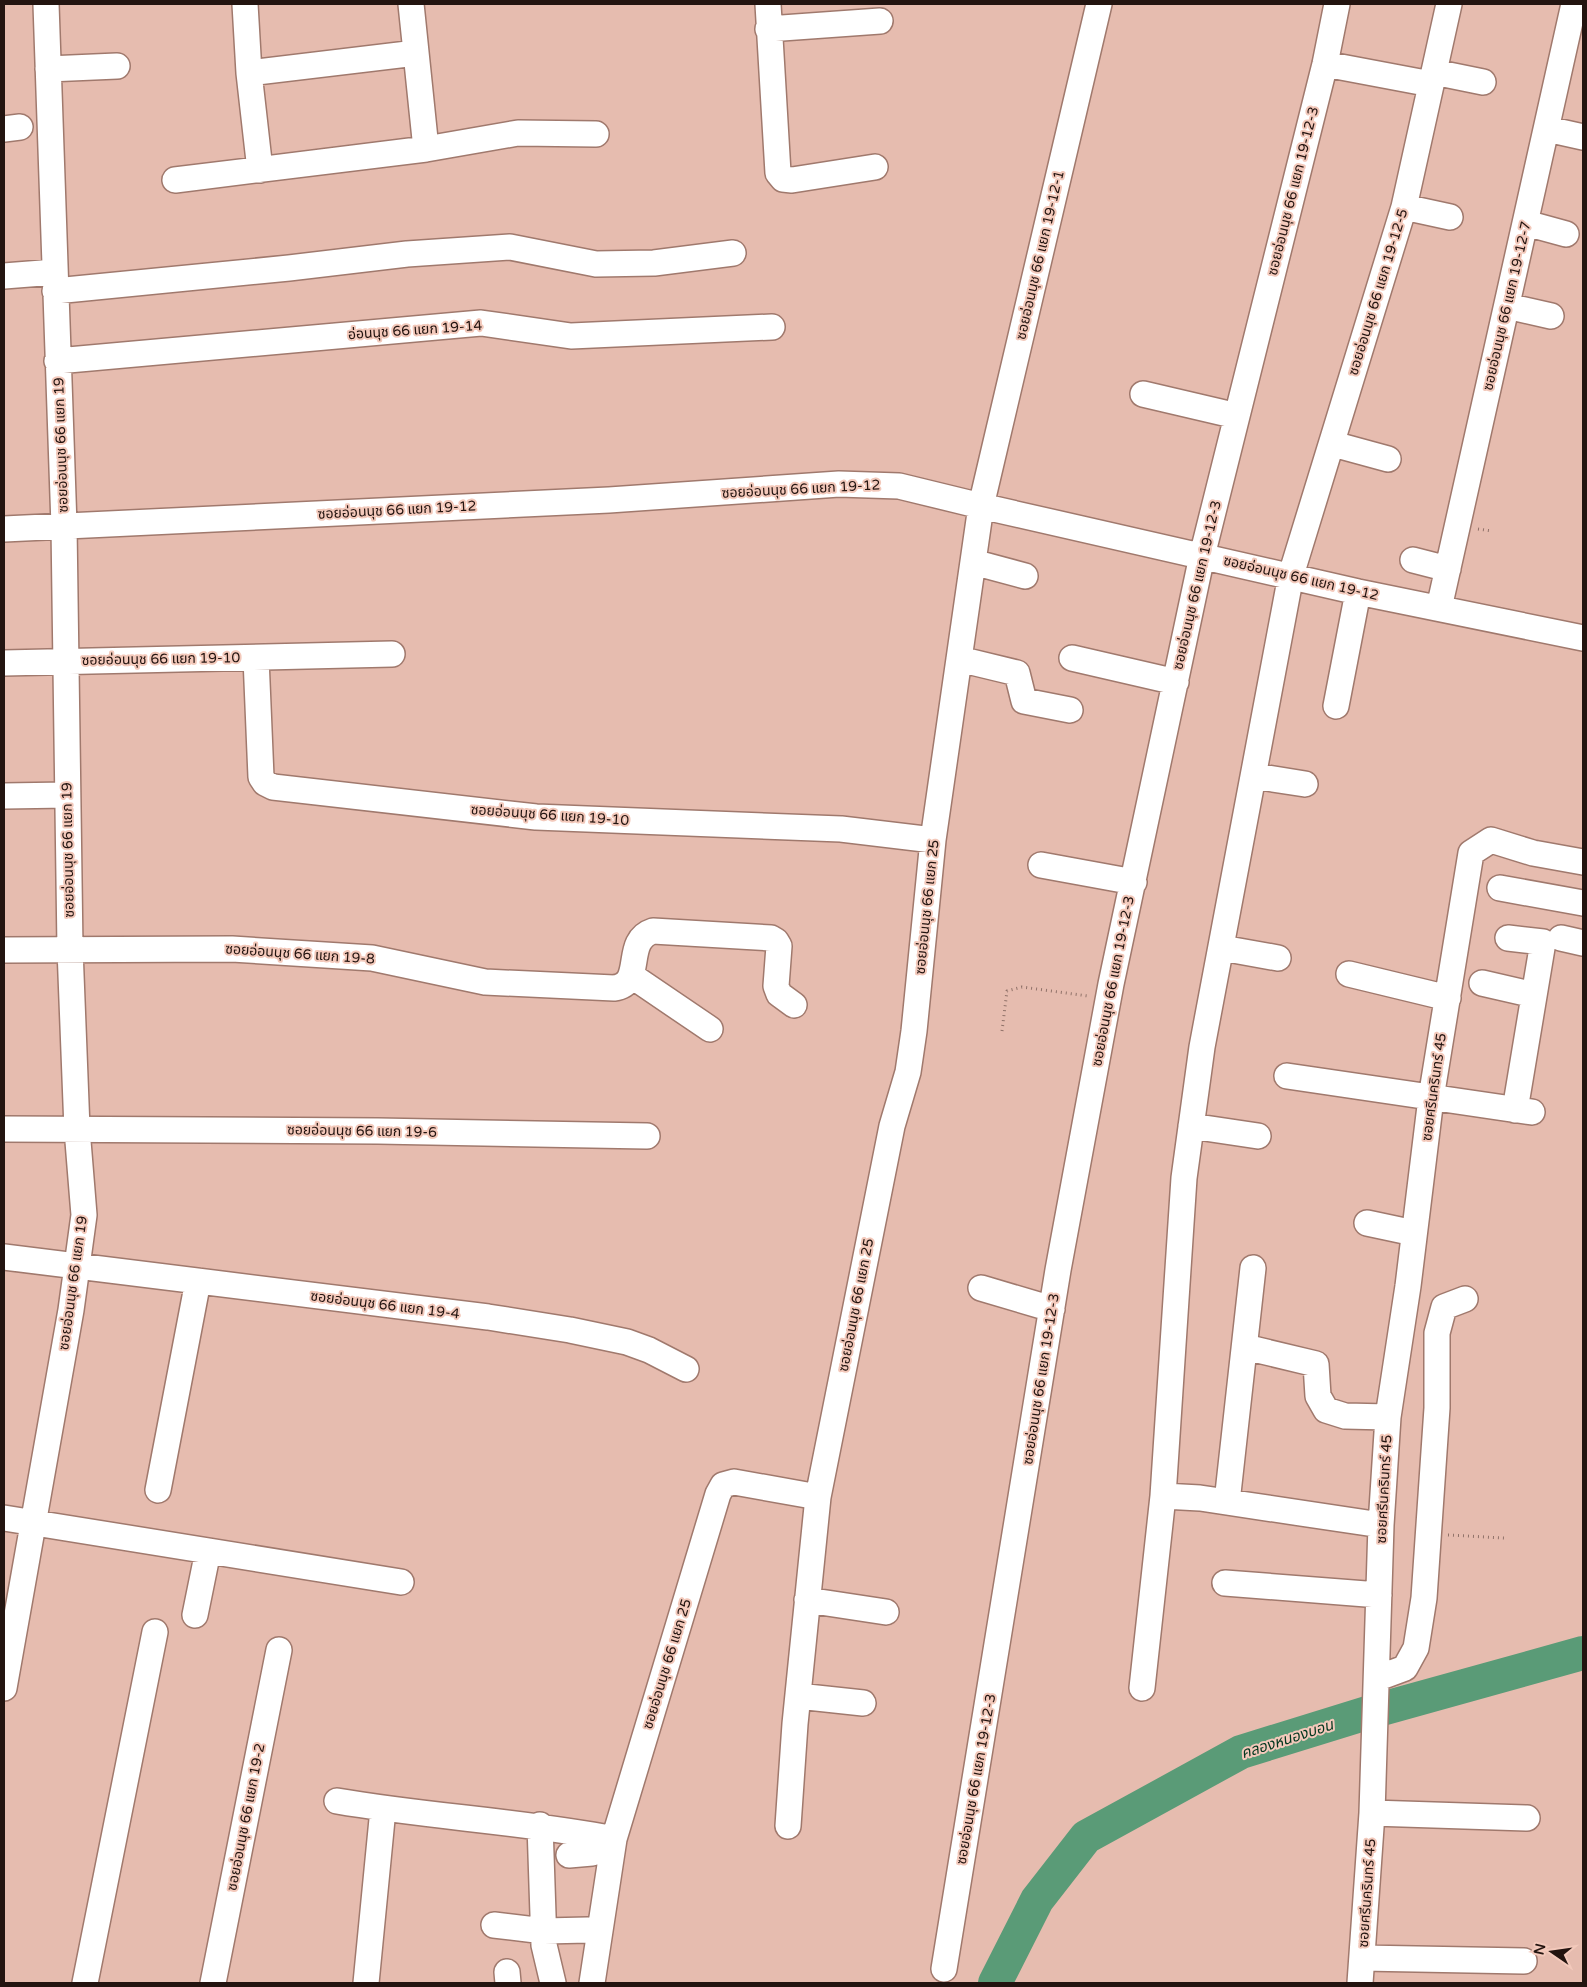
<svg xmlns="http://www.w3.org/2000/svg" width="1587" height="1987" font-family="'Varela Round','Noto Sans Thai',sans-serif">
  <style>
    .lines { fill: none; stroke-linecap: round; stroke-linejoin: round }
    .river { stroke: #5a9b77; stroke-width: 34 }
    .minor-casing { stroke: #a0796d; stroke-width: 28 }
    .path { stroke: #907269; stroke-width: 3; stroke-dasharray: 1 4; stroke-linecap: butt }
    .minor { stroke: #fff; stroke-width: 25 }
    .labels { text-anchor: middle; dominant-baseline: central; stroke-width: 4; stroke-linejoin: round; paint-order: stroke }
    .street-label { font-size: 14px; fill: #231410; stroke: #f3c9bb }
    .water-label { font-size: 15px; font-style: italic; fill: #00361e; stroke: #f3c9bb }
  </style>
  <rect width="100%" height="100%" fill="#e6bcaf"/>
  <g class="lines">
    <!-- river -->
    <path class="river" d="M995,1983L1037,1900L1086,1837L1241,1752L1367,1713L1583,1653"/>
    <!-- minor casing -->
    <g class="minor-casing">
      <path id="minor" d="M245,4L249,73L416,53
        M768,4L778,173L783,179L792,180L875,167
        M768,29L880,21
        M1325,64L1431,84
        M48,69L117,66
        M1434,72L1483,82
        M249,73L260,170
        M4,129L20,127
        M1547,129L1583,137
        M426,149L518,133L596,134
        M175,180L426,149L411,4
        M1404,207L1450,217
        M1526,223L1566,234
        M4,276L55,272
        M55,291L289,268L407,254L510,247L596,264L654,263L733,253
        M1507,306L1551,316
        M57,361L481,323L571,336L772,327
        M1143,394L1237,416
        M1333,444L1388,459
        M4,529L609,500L839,484L899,486L981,506L1358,592L1583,638
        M1413,560L1448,569
        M973,562L1025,576
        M1439,608L1574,4
        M256,658L261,777L265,783L273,787L536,817L841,829L933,840
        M1072,658L1176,682
        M959,659L1017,673L1024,701L1070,710
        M4,663L392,654
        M1336,706L1358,592
        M1254,776L1305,784
        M4,796L67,795
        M1041,865L1134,882
        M1500,888L1583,903
        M1508,938L1543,942L1515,1110
        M1561,938L1583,943
        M1222,948L1278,958
        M4,950L232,949L372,958L485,982L614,988C646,984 622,941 653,931L771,938L776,941L779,946L776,986L779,994L794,1005
        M1349,974L1448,998
        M632,976L710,1029
        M1482,983L1534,995
        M1287,1076L1532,1112
        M1191,1126L1258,1136
        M4,1129L378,1131L647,1136
        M1367,1223L1414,1233
        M4,1257L488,1317L570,1330L627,1342L649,1350L686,1369
        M981,1288L1052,1309
        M1245,1347L1316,1364L1318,1396L1326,1410L1345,1416L1388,1417
        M158,1490L198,1281
        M1163,1496L1200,1498L1381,1525
        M1227,1502L1253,1268
        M4,1518L401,1582
        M1225,1583L1379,1595
        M807,1600L886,1612
        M195,1615L208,1551
        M1378,1678L1405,1668L1416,1648L1424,1598L1437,1408V1333L1444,1307L1465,1299
        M4,1688L71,1310L84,1215L77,1129L70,949L64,526L46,4
        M1142,1688L1163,1496L1184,1178L1202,1047L1291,575L1404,207L1449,4
        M798,1696L863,1703
        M337,1801C430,1817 522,1821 614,1839
        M1372,1813L1527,1818
        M540,1825L544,1945L553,1983
        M788,1826L795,1724L818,1497
        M569,1855L592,1853L605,1837
        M494,1925L544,1931L588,1930
        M1362,1958L1524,1961
        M944,1969L1058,1270L1111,984L1202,556L1325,64L1337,4
        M507,1972L508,1983
        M85,1983L155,1632
        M213,1983L279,1650
        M366,1983L383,1809
        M592,1983L614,1839L718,1494L723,1485L734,1482L818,1497L892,1126L908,1072L914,1031L933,840L981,506L1099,4
        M1360,1983L1372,1813L1381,1525L1388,1417L1408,1286L1431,1098L1471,853L1491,840L1533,853L1583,862"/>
    </g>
    <!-- path -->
    <path class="path" d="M1478,529L1492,531
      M1002,1031L1007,991L1022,987L1088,996
      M1448,1535L1504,1538"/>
    <!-- minor -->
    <use href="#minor" class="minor"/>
  </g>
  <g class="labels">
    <!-- street labels -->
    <g class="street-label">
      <text transform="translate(1293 191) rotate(-76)">ซอยอ่อนนุช 66 แยก 19-12-3</text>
      <text transform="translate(1040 255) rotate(-77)">ซอยอ่อนนุช 66 แยก 19-12-1</text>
      <text transform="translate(1378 292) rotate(-73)">ซอยอ่อนนุช 66 แยก 19-12-5</text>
      <text transform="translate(1507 306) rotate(-77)">ซอยอ่อนนุช 66 แยก 19-12-7</text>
      <text transform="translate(415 330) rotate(-4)">อ่อนนุช 66 แยก 19-14</text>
      <text transform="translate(61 445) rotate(-92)">ซอยอ่อนนุช 66 แยก 19</text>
      <text transform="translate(801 489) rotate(-3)">ซอยอ่อนนุช 66 แยก 19-12</text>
      <text transform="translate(397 510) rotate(-3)">ซอยอ่อนนุช 66 แยก 19-12</text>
      <text transform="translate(1301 578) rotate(13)">ซอยอ่อนนุช 66 แยก 19-12</text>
      <text transform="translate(1197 585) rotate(-77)">ซอยอ่อนนุช 66 แยก 19-12-3</text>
      <text transform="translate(161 659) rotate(-1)">ซอยอ่อนนุช 66 แยก 19-10</text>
      <text transform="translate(550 815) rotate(4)">ซอยอ่อนนุช 66 แยก 19-10</text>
      <text transform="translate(68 850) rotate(-91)">ซอยอ่อนนุช 66 แยก 19</text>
      <text transform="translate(927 907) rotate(-84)">ซอยอ่อนนุช 66 แยก 25</text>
      <text transform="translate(300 954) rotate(4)">ซอยอ่อนนุช 66 แยก 19-8</text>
      <text transform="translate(1113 981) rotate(-79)">ซอยอ่อนนุช 66 แยก 19-12-3</text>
      <text transform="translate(1434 1087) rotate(-82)">ซอยศรีนครินทร์ 45</text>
      <text transform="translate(362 1131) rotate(1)">ซอยอ่อนนุช 66 แยก 19-6</text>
      <text transform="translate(73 1283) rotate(-82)">ซอยอ่อนนุช 66 แยก 19</text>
      <text transform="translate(385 1305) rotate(7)">ซอยอ่อนนุช 66 แยก 19-4</text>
      <text transform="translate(856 1305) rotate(-79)">ซอยอ่อนนุช 66 แยก 25</text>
      <text transform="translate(1041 1379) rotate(-81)">ซอยอ่อนนุช 66 แยก 19-12-3</text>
      <text transform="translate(1384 1489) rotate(-87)">ซอยศรีนครินทร์ 45</text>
      <text transform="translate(667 1664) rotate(-73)">ซอยอ่อนนุช 66 แยก 25</text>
      <text transform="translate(976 1779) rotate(-80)">ซอยอ่อนนุช 66 แยก 19-12-3</text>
      <text transform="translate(246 1817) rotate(-79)">ซอยอ่อนนุช 66 แยก 19-2</text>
      <text transform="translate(1367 1893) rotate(-86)">ซอยศรีนครินทร์ 45</text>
    </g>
    <!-- water labels -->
    <g class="water-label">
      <text transform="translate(1287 1739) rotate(-18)">คลองหนองบอน</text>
    </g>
  </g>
  <!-- border -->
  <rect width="1587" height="1987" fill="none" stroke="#231410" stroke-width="10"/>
  <!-- north arrow -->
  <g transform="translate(1552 1952) rotate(283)" stroke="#f3c9bb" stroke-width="4" paint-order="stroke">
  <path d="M0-4L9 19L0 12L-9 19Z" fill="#231410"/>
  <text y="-8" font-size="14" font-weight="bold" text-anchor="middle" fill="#231410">N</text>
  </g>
</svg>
